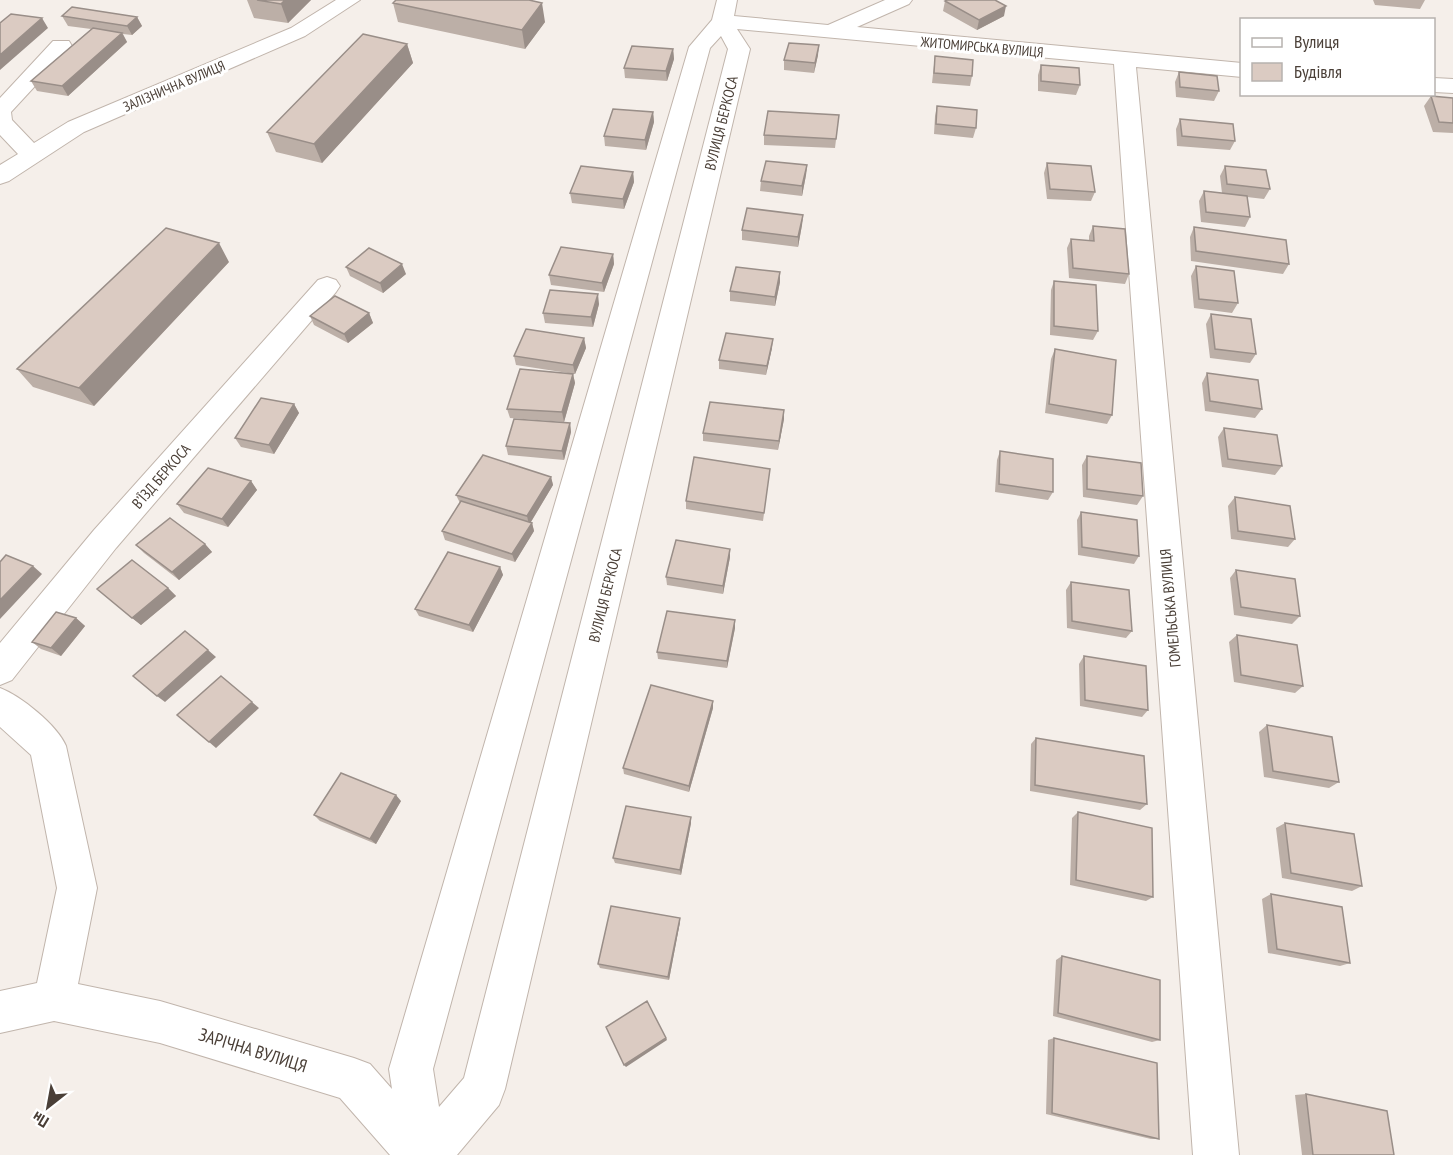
<svg xmlns="http://www.w3.org/2000/svg" width="1453" height="1155" font-family="'PT Sans Narrow',sans-serif">
  <style>
    .lines { fill: none; stroke-linecap: round; stroke-linejoin: round }
    .minor-casing { stroke: #c1b5ac; stroke-width: 2 }
    .minor { fill: #fff; fill-rule: evenodd }
    .wall { fill: #bcafa7 }
    .shaded-wall { fill: #998e88 }
    .building { fill: #dbcbc2; stroke: #998e88; stroke-width: 1.5 }
    .labels { text-anchor: middle; dominant-baseline: central; stroke-width: 6; stroke-linejoin: round; paint-order: stroke }
    .far-street-label { font-size: 14px; fill: #4a3f37; stroke: #fff }
    .street-label { font-size: 15px; fill: #4a3f37; stroke: #fff }
    .near-street-label { font-size: 18px; fill: #4a3f37; stroke: #fff }
  </style>
  <rect width="100%" height="100%" fill="#f5efea"/>
  <g class="lines">
    <!-- minor casing -->
    <g class="minor-casing">
      <path id="minor" d="M336,0H360L305,36L84,132L9,181L0,184V165L18,154L0,135V98L53,41H69L72,46L11,112L12,120L34,143L68,122L291,28Z
        M717,0H737L734,16L828,25L885,0H912L909,4L857,27L1242,63V77L1136,67L1239,1155H1193L1114,64L737,29L750,49L505,1089L499,1105L457,1155H390L340,1098L160,1043L54,1021L0,1033V991L37,983L57,888L31,755L0,727V688C21,696 57,725 66,746L97,888L78,984L160,1001L354,1058L370,1064L392,1089L389,1069L689,47L712,20ZM721,36L728,49L464,1078L439,1107L433,1069L710,48Z
        M1434,78L1453,79V93L1434,92Z
        M327,277L336,280L340,286L336,292L116,548L12,680L0,685V643L94,530L318,280Z"/>
    </g>
    <!-- minor -->
    <use href="#minor" class="minor"/>
  </g>
  <!-- wall -->
  <path class="wall" d="M247,0H311L288,23L254,18Z
    M1373,0H1425L1420,9L1375,5Z
    M945,1L1004,16L977,30L943,11Z
    M393,3L545,22L525,49L398,22Z
    M62,16L137,17L142,26L132,35L123,34L127,42L68,96L37,91L31,81L91,29L68,26Z
    M407,44L413,63L322,163L276,152L267,132Z
    M673,49L674,59L667,81L625,78L624,68Z
    M818,55L814,73L784,70V60Z
    M935,56L972,76L970,86L932,83Z
    M1041,65L1080,85L1076,95L1038,91V75Z
    M1179,72L1219,91L1214,101L1176,97L1175,82Z
    M1431,96L1453,98V133L1433,132L1424,106Z
    M937,106L976,128L973,138L934,134L935,116Z
    M653,112L654,122L646,150L605,146L604,136Z
    M839,115L835,148L764,145V135Z
    M1180,119L1235,141L1230,150L1177,146L1176,129Z
    M1047,163L1095,192L1091,201L1047,199L1044,173Z
    M807,165L806,175L802,196L760,191L761,181Z
    M1225,166L1270,189L1264,199L1247,197L1250,217L1245,227L1201,222L1199,201L1204,191L1222,193L1220,176Z
    M633,172L634,182L624,209L572,203L570,193Z
    M803,215L802,225L798,247L742,240V230Z
    M1093,226L1129,274L1125,284L1069,278L1067,248L1071,239L1089,241V236Z
    M1194,227L1289,264L1283,274L1191,261L1190,237Z
    M613,254L614,264L604,292L551,285L549,275Z
    M229,262L94,406L33,387L17,369Z
    M1196,266L1238,303L1232,313L1194,308L1191,276Z
    M346,267L406,274L383,293L350,276Z
    M780,272V282L775,306L730,301V291Z
    M1054,281L1098,331L1093,340L1050,335L1051,290Z
    M599,304L593,327L545,323L543,313Z
    M369,313L373,323L348,343L314,325L310,316Z
    M1211,314L1256,354L1250,363L1210,358L1206,324Z
    M584,338L586,348L575,374H573L575,383L564,422L510,418L507,409L568,373L516,365L514,356Z
    M772,348L766,375L719,369V360Z
    M1055,349L1112,415L1107,424L1045,413L1051,359Z
    M1207,373L1262,409L1255,418L1205,411L1202,383Z
    M294,404L299,413L274,454L241,447L235,438Z
    M784,419L778,450L703,441V433Z
    M570,423L571,432L564,460L508,455L506,446Z
    M1224,428L1282,466L1275,475L1222,467L1218,437Z
    M1000,451L1053,492L1048,500L995,492L997,460Z
    M1087,456L1143,496L1137,505L1083,497L1082,465Z
    M770,469L763,521L686,509V501Z
    M551,477L553,485L531,522L532,523L534,531L515,562L445,540L442,531L460,503L456,495Z
    M251,481L257,490L228,527L184,513L177,504Z
    M1235,497L1295,539L1288,547L1231,539L1228,506Z
    M1081,512L1139,556L1134,564L1078,555L1077,520Z
    M205,544L212,552L179,580L144,553L136,545Z
    M730,557L723,594L667,585L666,577Z
    M500,567L503,575L473,632L419,616L415,609Z
    M1236,570L1300,616L1292,624L1234,615L1230,578Z
    M1071,582L1132,631L1126,638L1067,628L1066,590Z
    M168,588L176,596L141,625L97,589Z
    M76,618L85,626L61,656L41,649L32,642Z
    M735,620V628L727,668L658,659L657,652Z
    M1237,635L1303,686L1295,693L1234,682L1229,642Z
    M1084,656L1148,710L1142,717L1080,706L1079,664Z
    M713,701V708L689,792L624,774L623,768Z
    M1267,725L1339,782L1329,788L1264,777L1259,732Z
    M1036,738L1147,804L1140,810L1030,791L1031,744Z
    M401,801L376,844L320,821L314,815Z
    M1078,812L1153,897L1146,901L1070,885L1072,818Z
    M691,823L681,875L615,863L613,858Z
    M1285,823L1362,886L1352,891L1282,878L1276,828Z
    M1271,894L1350,963L1340,966L1268,953L1262,899Z
    M680,922L669,980L600,968L598,964Z
    M1062,956L1160,1040L1152,1042L1053,1016L1056,960Z
    M1054,1038L1159,1139H1151L1046,1114L1048,1040Z
    M1306,1094L1394,1155H1302L1295,1095Z"/>
  <!-- shaded-wall -->
  <path class="shaded-wall" d="M285,0H311L288,23L281,4Z
    M542,3L545,22L525,49L522,30Z
    M1006,6L1004,16L977,30L979,20Z
    M137,17L142,26L132,35L127,26Z
    M42,18L48,28L0,70V55Z
    M122,33L127,42L68,96L62,86Z
    M407,44L413,63L322,163L314,144Z
    M819,45L818,55L814,73L815,63Z
    M673,49L674,59L667,81L666,71Z
    M653,112L654,122L646,150L645,140Z
    M807,165L806,175L802,196V186Z
    M633,172L634,182L624,209L623,199Z
    M803,215L802,225L798,247V237Z
    M219,243L229,262L94,406L79,388Z
    M613,254L614,264L604,292L602,283Z
    M402,264L406,274L383,293L380,283Z
    M780,272V282L775,306V297Z
    M598,294L599,304L593,327L591,317Z
    M369,313L373,323L348,343L344,334Z
    M584,338L586,348L575,374L573,365Z
    M773,339L772,348L766,375L767,366Z
    M573,374L575,383L564,422L562,412Z
    M294,404L299,413L274,454L269,445Z
    M784,410V419L778,450L779,441Z
    M570,423L571,432L564,460L562,451Z
    M551,477L553,485L529,525L527,516Z
    M251,481L257,490L228,527L222,519Z
    M532,523L534,531L515,562L512,554Z
    M205,544L212,552L179,580L172,572Z
    M730,549V557L723,594V586Z
    M33,566L42,574L0,619V600Z
    M500,567L503,575L473,632L469,625Z
    M168,588L176,596L141,625L132,618Z
    M76,618L85,626L61,656L51,648Z
    M735,620V628L727,668V661Z
    M208,650L216,657L165,702L157,696Z
    M713,701V708L689,792V786Z
    M252,702L259,708L216,748L209,742Z
    M396,795L401,801L376,844L370,839Z
    M691,817V823L681,875L680,870Z
    M680,918V922L669,980L668,977Z
    M666,1038L667,1040L626,1067L624,1065Z"/>
  <!-- building -->
  <path class="building" d="M257,0H285L281,4Z
    M396,0H529L542,3L522,30L393,3Z
    M947,0H995L1006,6L979,20L945,1Z
    M72,7L137,17L127,26L62,16Z
    M11,14L42,18L0,55V23Z
    M93,28L122,33L62,86L31,81Z
    M363,34L407,44L314,144L267,132Z
    M789,43L819,45L815,63L784,60Z
    M632,46L673,49L666,71L624,68Z
    M935,56L973,60L972,76L934,73Z
    M1041,65L1079,68L1080,85L1041,81Z
    M1179,72L1217,76L1219,91L1180,87Z
    M1431,96L1453,98V123L1439,122Z
    M937,106L977,110L976,128L936,124Z
    M613,109L653,112L645,140L604,136Z
    M768,111L839,115L836,139L764,135Z
    M1180,119L1233,124L1235,141L1182,136Z
    M766,161L807,165L802,186L761,181Z
    M1047,163L1091,166L1095,192L1050,189Z
    M581,166L633,172L623,199L570,193Z
    M1225,166L1266,170L1270,189L1227,184Z
    M1204,191L1247,196L1250,217L1206,212Z
    M747,208L803,215L798,237L742,230Z
    M1093,226L1125,229L1129,274L1073,268L1071,239L1094,241Z
    M1194,227L1286,240L1289,264L1196,251Z
    M166,228L219,243L79,388L17,369Z
    M561,247L613,254L602,283L549,275Z
    M369,248L402,264L380,283L346,267Z
    M1196,266L1234,271L1238,303L1199,299Z
    M736,267L780,272L775,297L730,291Z
    M1054,281L1096,285L1098,331L1054,326Z
    M550,290L598,294L591,317L543,313Z
    M335,296L369,313L344,334L310,316Z
    M1211,314L1251,319L1256,354L1215,349Z
    M526,329L584,338L573,365L514,356Z
    M726,333L773,339L767,366L719,360Z
    M1055,349L1116,360L1112,415L1049,404Z
    M520,369L573,374L562,412L507,409Z
    M1207,373L1258,380L1262,409L1210,401Z
    M261,398L294,404L269,445L235,438Z
    M710,402L784,410L779,441L703,433Z
    M514,419L570,423L562,451L506,446Z
    M1224,428L1277,435L1282,466L1228,459Z
    M1000,451L1053,459V492L999,484Z
    M483,455L551,477L527,516L456,495Z
    M1087,456L1141,463L1143,496L1087,489Z
    M694,457L770,469L764,513L686,501Z
    M208,468L251,481L222,519L177,504Z
    M1235,497L1290,506L1295,539L1238,531Z
    M461,501L532,523L512,554L442,531Z
    M1081,512L1137,520L1139,556L1082,547Z
    M170,518L205,544L172,572L136,545Z
    M676,540L730,549L723,586L666,577Z
    M448,552L500,567L469,625L415,609Z
    M6,555L33,566L0,600V562Z
    M132,560L168,588L132,618L97,589Z
    M1236,570L1295,579L1300,616L1241,607Z
    M1071,582L1129,590L1132,631L1072,621Z
    M667,611L735,620L727,661L657,652Z
    M56,612L76,618L51,648L32,642Z
    M185,631L208,650L157,696L133,676Z
    M1237,635L1297,645L1303,686L1241,675Z
    M1084,656L1146,666L1148,710L1085,700Z
    M221,676L252,702L209,742L177,715Z
    M651,685L713,701L689,786L623,768Z
    M1267,725L1332,737L1339,782L1273,771Z
    M1036,738L1144,756L1147,804L1035,785Z
    M341,773L396,795L370,839L314,815Z
    M626,806L691,817L680,870L613,858Z
    M1078,812L1152,828L1153,897L1076,880Z
    M1285,823L1354,834L1362,886L1291,873Z
    M1271,894L1342,907L1350,963L1277,949Z
    M611,906L680,918L668,977L598,964Z
    M1062,956L1160,980V1040L1058,1013Z
    M647,1001L666,1038L624,1065L606,1027Z
    M1054,1038L1157,1063L1159,1139L1052,1113Z
    M1306,1094L1387,1111L1394,1155H1313Z"/>
  <g class="labels">
    <!-- far-street labels -->
    <g class="far-street-label">
      <text transform="translate(982 47) rotate(5)">ЖИТОМИРСЬКА ВУЛИЦЯ</text>
      <text transform="translate(174 86) rotate(-23)">ЗАЛІЗНИЧНА ВУЛИЦЯ</text>
    </g>
    <!-- street labels -->
    <g class="street-label">
      <text transform="translate(721 123) rotate(-76)">ВУЛИЦЯ БЕРКОСА</text>
      <text transform="translate(161 476) rotate(-49)">В’ЇЗД БЕРКОСА</text>
      <text transform="translate(605 595) rotate(-76)">ВУЛИЦЯ БЕРКОСА</text>
      <text transform="translate(1170 608) rotate(-95)">ГОМЕЛЬСЬКА ВУЛИЦЯ</text>
    </g>
    <!-- near-street labels -->
    <g class="near-street-label">
      <text transform="translate(253 1050) rotate(17)">ЗАРІЧНА ВУЛИЦЯ</text>
    </g>
  </g>
  <!-- legend -->
  <rect x="1240" y="18" width="195" height="78" fill="#ffffff" stroke="#b7b2af" stroke-width="1.5"/>
  <rect x="1252" y="38" width="30" height="9" fill="#ffffff" stroke="#b7b2af" stroke-width="1.5"/>
  <text x="1294" y="48" font-size="18" fill="#4a3f37">Вулиця</text>
  <rect x="1252" y="63" width="30" height="18" fill="#dbcbc2" stroke="#b7b2af" stroke-width="1.5"/>
  <text x="1294" y="78" font-size="18" fill="#4a3f37">Будівля</text>
  <!-- north arrow -->
  <g transform="translate(48 1107) rotate(211)" stroke="#ffffff" stroke-width="4.5" paint-order="stroke">
  <path d="M0-4.5L10 22L0 15L-10 22Z" fill="#4a3f37"/>
  <text y="-9" font-size="16" font-weight="bold" text-anchor="middle" fill="#4a3f37">Пн</text>
  </g>
</svg>
